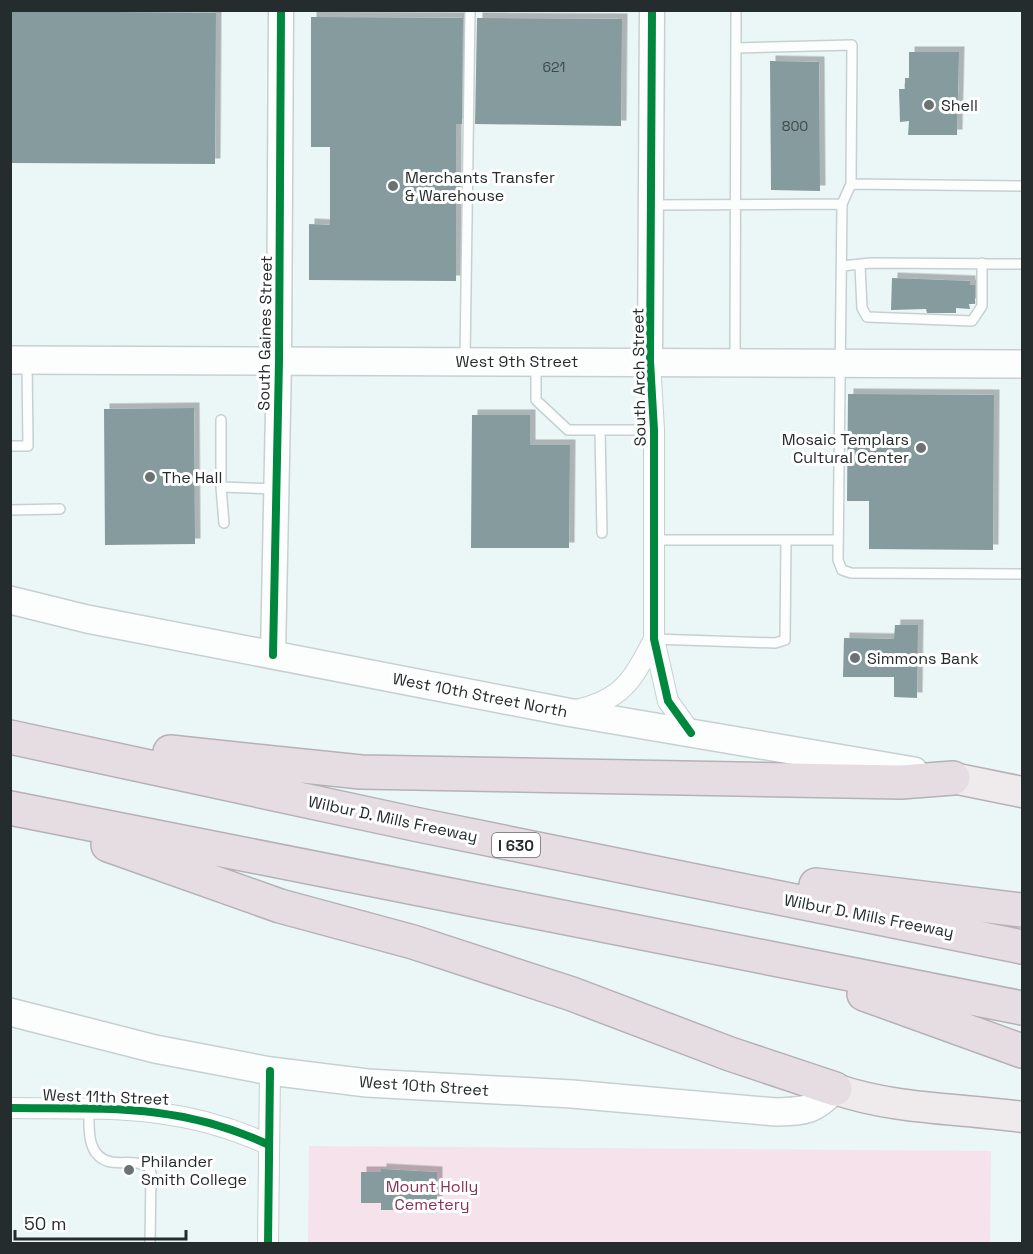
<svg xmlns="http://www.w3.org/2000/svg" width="1033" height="1254" font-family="'Space Grotesk',sans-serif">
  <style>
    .green { fill: #f5e2ea }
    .building { fill: #869b9e; filter: url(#shadow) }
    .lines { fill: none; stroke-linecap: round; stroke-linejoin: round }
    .service-casing { stroke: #c7d0d1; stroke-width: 12 }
    .minor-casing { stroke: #c7d0d1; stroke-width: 22 }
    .tertiary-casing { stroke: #c7d0d1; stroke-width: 27 }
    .secondary-casing { stroke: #c7d0d1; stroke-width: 30 }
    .primary-casing { stroke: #b5b1b4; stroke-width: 33 }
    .motorway-casing { stroke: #b5b1b4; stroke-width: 36 }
    .service { stroke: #fcfefe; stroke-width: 9 }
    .minor { stroke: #fcfefe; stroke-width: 20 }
    .tertiary { stroke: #fcfefe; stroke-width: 24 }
    .secondary { stroke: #fcfefe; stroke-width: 27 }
    .primary { stroke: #efebed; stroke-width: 30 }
    .motorway { stroke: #e6dde2; stroke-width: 33 }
    .cycleway-casing { stroke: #fff; stroke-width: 11 }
    .cycleway { stroke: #00873e; stroke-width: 8 }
    .poi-dot { fill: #6a7374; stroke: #fff; stroke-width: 2 }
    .labels { text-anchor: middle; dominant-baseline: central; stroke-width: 6; stroke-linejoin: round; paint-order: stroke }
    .number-label { font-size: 14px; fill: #3d4849 }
    .shield { fill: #fff; stroke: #666b6c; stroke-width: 1.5 }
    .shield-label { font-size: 15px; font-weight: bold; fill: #252c2d }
    .poi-label { font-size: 16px; fill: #252c2d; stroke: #fff; text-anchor: start }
    .street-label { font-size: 16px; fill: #252c2d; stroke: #fff }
    .park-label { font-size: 16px; fill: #8a3257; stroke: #fff }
  </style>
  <defs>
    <filter id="shadow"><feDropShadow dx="5.5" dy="-5.5" stdDeviation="0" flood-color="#0004"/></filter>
  </defs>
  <rect width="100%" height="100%" fill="#ebf6f7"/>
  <!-- green -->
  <path class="green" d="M309,1146L991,1151L990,1243L308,1244Z"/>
  <!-- building -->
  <path class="building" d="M10,11L216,13L215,164L10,163Z
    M311,17L463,18L462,124H456V281L309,280V224L330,225V147H311Z
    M477,18L622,19L621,126L475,124Z
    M909,52H959L957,135H908L909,121L900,122L899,89H905V78H909Z
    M770,61L819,62L820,191L771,190Z
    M892,278L970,281V285H975V304H969L970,309L956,308V313H927L926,309L891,310Z
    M848,394L994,395L993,550L869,549V501H847Z
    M194,408L195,544L105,545L104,409Z
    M472,415H530V445H570L569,548H471Z
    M895,625H918L917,698L894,697V677H843L844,638L894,639Z
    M381,1169L437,1172V1202L415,1201V1210H381V1203H361V1172H381Z"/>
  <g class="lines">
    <!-- service casing -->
    <g class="service-casing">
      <path id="service" d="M736,48L852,45L851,184L1022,186
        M851,184L842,204L838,560L842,570L851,573L1022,574
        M653,205L842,204
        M842,266L871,263L1022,264
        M860,266L862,308L867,317L972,321L982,306V263
        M465,359L470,10
        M735,361L736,10
        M536,363V400L568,430H654
        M221,420V487L276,489
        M600,430L602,533
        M10,446H28L27,362
        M221,487L224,523
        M10,510L60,509
        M654,540H838
        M654,639L775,643L785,640L786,540
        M89,1109C89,1128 86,1157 111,1162C125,1164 136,1160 149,1167L151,1173L150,1244"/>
    </g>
    <!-- minor casing -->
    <g class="minor-casing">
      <path id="minor" d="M650,361L654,430V639L668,701L691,733
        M576,710C623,700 633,679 654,639
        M10,1108C105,1109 178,1103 267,1144
        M268,1244L270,1071"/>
    </g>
    <!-- tertiary casing -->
    <g class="tertiary-casing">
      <path id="tertiary" d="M650,361L652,10
        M273,655L279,361L281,10"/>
    </g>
    <!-- secondary casing -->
    <g class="secondary-casing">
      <path id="secondary" d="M10,360L1022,364
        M10,600L87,619L567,712L914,771
        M10,1012L155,1049L270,1071L367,1083L572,1094L776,1112C806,1111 814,1111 835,1089"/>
    </g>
    <!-- primary casing -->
    <g class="primary-casing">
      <path id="primary" d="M953,778L1022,792
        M835,1089C896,1110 959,1108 1022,1117"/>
    </g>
    <!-- motorway casing -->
    <g class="motorway-casing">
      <path id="motorway" d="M10,737L419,825L1022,947
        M170,752L361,772L901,782L953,778
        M10,808L1022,1008
        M108,845L280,906L413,942L572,994L730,1054L835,1089
        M816,885L1022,910
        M864,994L1022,1051"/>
    </g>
    <!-- service -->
    <use href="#service" class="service"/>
    <!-- minor -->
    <use href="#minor" class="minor"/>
    <!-- tertiary -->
    <use href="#tertiary" class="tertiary"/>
    <!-- secondary -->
    <use href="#secondary" class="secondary"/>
    <!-- primary -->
    <use href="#primary" class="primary"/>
    <!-- motorway -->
    <use href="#motorway" class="motorway"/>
    <!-- cycleway casing -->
    <g class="cycleway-casing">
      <path id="cycleway" d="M652,10L650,361L654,430V639L668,701L691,733
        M273,655L279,361L281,10
        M10,1108C105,1109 178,1103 267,1144
        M268,1244L270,1071"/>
    </g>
    <!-- cycleway -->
    <use href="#cycleway" class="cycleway"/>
  </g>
  <!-- markers -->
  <g class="poi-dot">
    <circle cx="929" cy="105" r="6"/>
    <circle cx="393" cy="186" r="6"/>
    <circle cx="921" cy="448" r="6"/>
    <circle cx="150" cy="477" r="6"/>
    <circle cx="855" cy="658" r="6"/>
    <circle cx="129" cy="1170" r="6"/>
  </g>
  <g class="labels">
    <!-- number labels -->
    <g class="number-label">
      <text x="554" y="67">621</text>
      <text x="795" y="126">800</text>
    </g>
    <!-- shield labels -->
    <rect class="shield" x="492" y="833" width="48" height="24" rx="4.5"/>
    <g class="shield-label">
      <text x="516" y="845">I 630</text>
    </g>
    <!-- poi labels -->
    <g class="poi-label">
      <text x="941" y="105">Shell</text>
      <text x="405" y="177">Merchants Transfer<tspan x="405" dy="18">&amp; Warehouse</tspan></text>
      <text x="909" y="439" text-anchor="end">Mosaic Templars<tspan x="909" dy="18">Cultural Center</tspan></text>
      <text x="162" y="477">The Hall</text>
      <text x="867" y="658">Simmons Bank</text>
      <text x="141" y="1161">Philander<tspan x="141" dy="18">Smith College</tspan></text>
    </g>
    <!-- street labels -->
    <g class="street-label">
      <text transform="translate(265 333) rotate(-89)">South Gaines Street</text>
      <text x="517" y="361">West 9th Street</text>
      <text transform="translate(639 377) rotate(-91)">South Arch Street</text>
      <text transform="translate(480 695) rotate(11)">West 10th Street North</text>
      <text transform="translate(393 819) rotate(12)">Wilbur D. Mills Freeway</text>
      <text transform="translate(869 916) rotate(11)">Wilbur D. Mills Freeway</text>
      <text transform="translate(424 1086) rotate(4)">West 10th Street</text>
      <text transform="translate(106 1097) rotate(2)">West 11th Street</text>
    </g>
    <!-- park labels -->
    <g class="park-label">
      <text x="432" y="1186">Mount Holly<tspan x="432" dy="18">Cemetery</tspan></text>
    </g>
  </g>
  <!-- border -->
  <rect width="1033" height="1254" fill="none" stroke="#252c2d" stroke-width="24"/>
  <!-- scale -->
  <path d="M15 1230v9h171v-9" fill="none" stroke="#252c2d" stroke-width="3"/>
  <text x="24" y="1230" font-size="18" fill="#252c2d" stroke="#ffffff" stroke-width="4.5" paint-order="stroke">50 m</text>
</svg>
